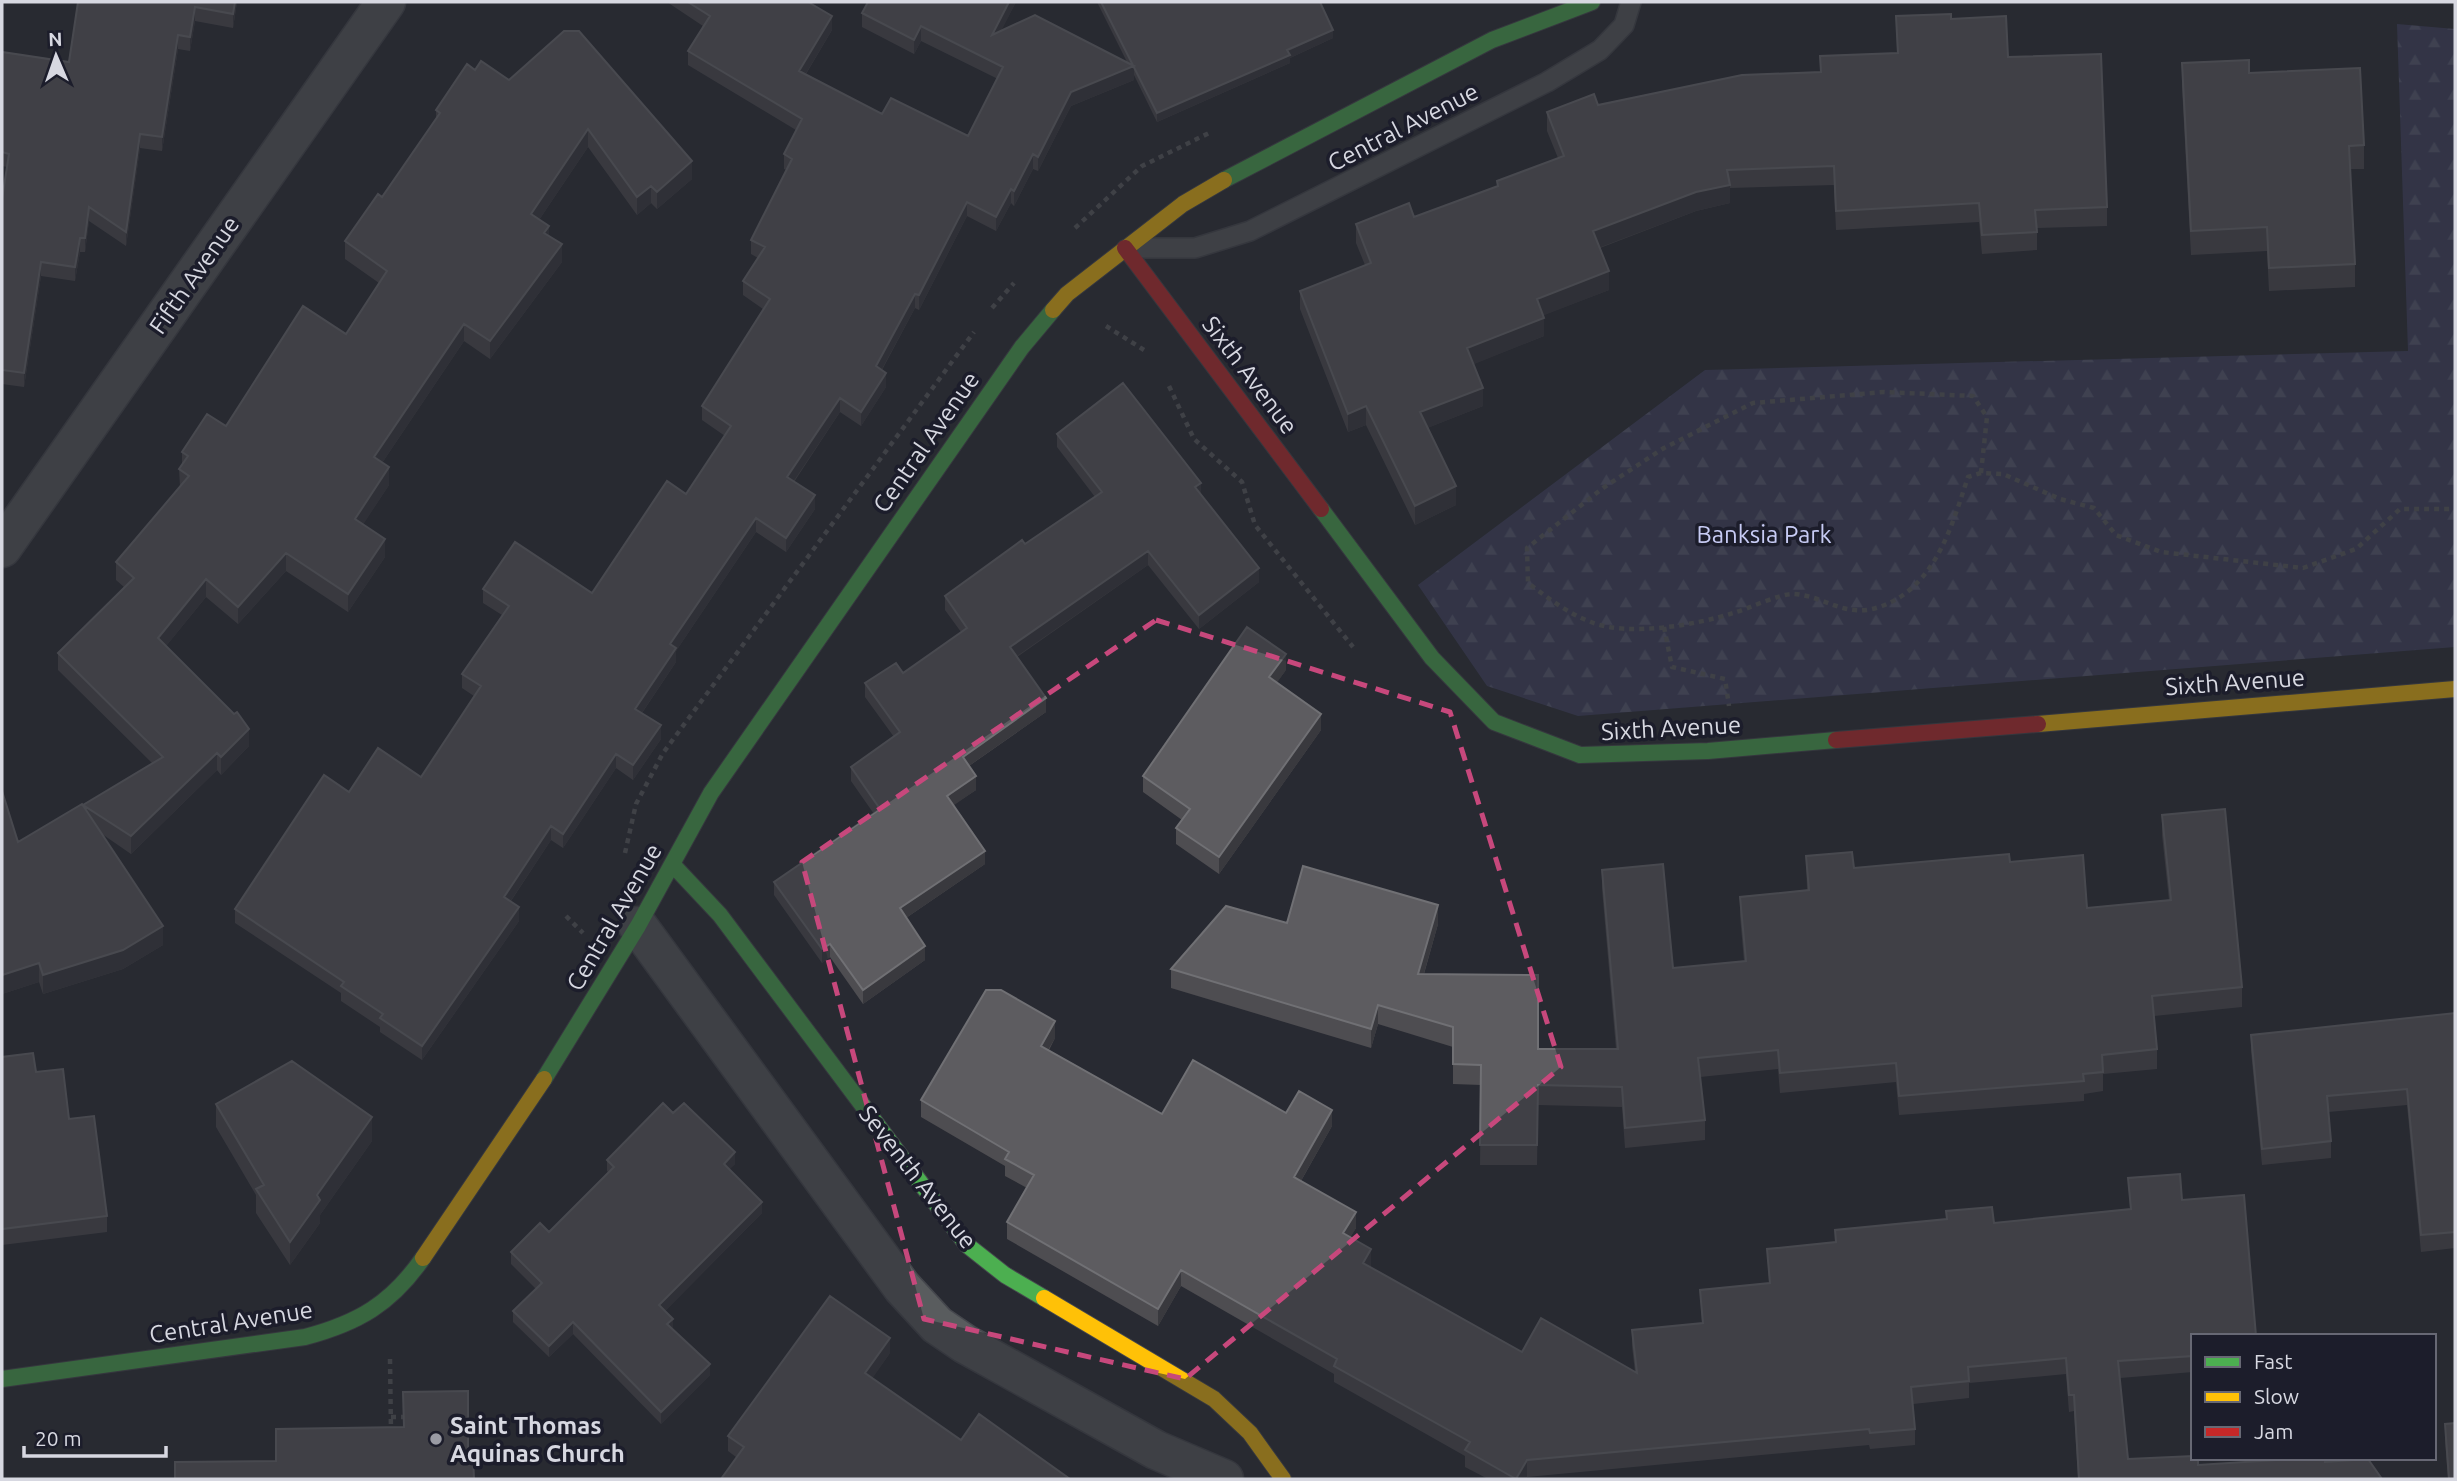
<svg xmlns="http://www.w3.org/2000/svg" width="2457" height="1481" font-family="Ubuntu,sans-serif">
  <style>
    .forest { fill: url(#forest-firs) }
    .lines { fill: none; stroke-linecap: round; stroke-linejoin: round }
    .lane-casing { stroke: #45474d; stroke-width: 22 }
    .street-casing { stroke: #45474d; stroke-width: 41 }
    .fast-casing { stroke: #45474d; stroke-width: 18 }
    .slow-casing { stroke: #45474d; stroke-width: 18 }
    .jam-casing { stroke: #45474d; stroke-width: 18 }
    .path { stroke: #5c5d60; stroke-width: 4.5; stroke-dasharray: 5 5; stroke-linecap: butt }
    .lane { stroke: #595c5e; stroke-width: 19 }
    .street { stroke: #595c5e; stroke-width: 38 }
    .fast { stroke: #4caf50; stroke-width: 16 }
    .slow { stroke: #ffc107; stroke-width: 16 }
    .jam { stroke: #c62828; stroke-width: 16 }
    .wall { fill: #4e4d51 }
    .shaded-wall { fill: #39393e }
    .building { fill: #5d5c60; stroke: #707074; stroke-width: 2 }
    .marked { fill: none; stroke: #c7487c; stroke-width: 5; stroke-dasharray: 14 9; stroke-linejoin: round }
    .poi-dot { fill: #9a9ba4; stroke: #1c1d2b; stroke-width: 2.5 }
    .labels { text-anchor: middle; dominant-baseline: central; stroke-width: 7; stroke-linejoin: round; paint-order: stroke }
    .street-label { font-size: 24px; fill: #d7d8e1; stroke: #1c1d2b }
    .park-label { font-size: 24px; fill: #c7cbf4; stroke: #1c1d2b }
    .poi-label { font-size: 24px; font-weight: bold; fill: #d7d8e1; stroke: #1c1d2b; text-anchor: start }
  </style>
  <defs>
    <pattern id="forest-firs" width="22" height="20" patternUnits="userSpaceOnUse" patternTransform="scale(1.75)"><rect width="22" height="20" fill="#404261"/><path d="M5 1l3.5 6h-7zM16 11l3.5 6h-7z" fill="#5b5d77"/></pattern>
  </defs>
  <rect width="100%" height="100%" fill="#282a32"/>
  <!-- forest -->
  <path class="forest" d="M2397,24L2455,29V647L1578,716L1487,686L1418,585L1705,370L2408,351Z"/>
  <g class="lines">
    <!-- lane casing -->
    <g class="lane-casing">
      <path id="lane" d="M1133,248H1195L1250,231L1547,82L1600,50L1624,25L1631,2"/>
    </g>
    <!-- street casing -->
    <g class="street-casing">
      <path id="street" d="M2,548L386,2
        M638,926L902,1287L937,1325L965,1344L1156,1450L1224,1479"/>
    </g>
    <!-- fast casing -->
    <g class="fast-casing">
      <path id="fast" d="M1224,180L1492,40L1592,2
        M1321,509L1432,658L1494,722L1580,755L1708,751L1836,740
        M673,865L720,915L967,1245L1005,1275L1044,1298
        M544,1079L638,926L711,793L1022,347L1053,310
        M2,1379L305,1337C358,1323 391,1304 423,1258"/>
    </g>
    <!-- slow casing -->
    <g class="slow-casing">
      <path id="slow" d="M1053,310L1067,294L1183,204L1224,180
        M2038,724L2455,689
        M423,1258L544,1079
        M1044,1298L1214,1399L1250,1433L1283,1479"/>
    </g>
    <!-- jam casing -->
    <g class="jam-casing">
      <path id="jam" d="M1125,248L1321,509
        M1836,740L2038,724"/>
    </g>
    <!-- path -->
    <path class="path" d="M1075,228L1142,166L1209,133
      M992,308L1014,283
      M1106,326L1144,350
      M1169,386L1194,439L1242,482L1255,525L1353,647
      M1981,473L1987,417L1973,396L1884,392L1753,403L1664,448L1603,488L1527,548L1528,583C1548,598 1567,613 1591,622C1628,637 1696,625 1733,613C1748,609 1781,593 1794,594C1826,596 1846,620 1882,606C1936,586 1952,525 1968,477L1981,473L2003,474L2060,499L2094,508L2116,535L2161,552L2303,568L2356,549L2400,509H2455
      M1664,627L1672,667L1725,679L1729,706
      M625,853L636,804L663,753L974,332
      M566,916L583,933
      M390,1359L391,1432
      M391,1417H407"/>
    <!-- lane -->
    <use href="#lane" class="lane"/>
    <!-- street -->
    <use href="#street" class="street"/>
    <!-- fast -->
    <use href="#fast" class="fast"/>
    <!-- slow -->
    <use href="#slow" class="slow"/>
    <!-- jam -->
    <use href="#jam" class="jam"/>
  </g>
  <!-- wall -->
  <path class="wall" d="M78,2H237L233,28L195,21L190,51L178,49L162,151L140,148L126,246L89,221L85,252H80L75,281L41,276L24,387L2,384V199L7,167L2,166V52L69,62Z
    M667,2H808L832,30L806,74L882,114L968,136L998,79L921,41L914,54L862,27V13L868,2H1016L1001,30L1127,62L1097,2H1320L1333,38L1290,58V63L1157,122L1134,75V80L1071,106L1038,171L1033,169L1014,206L1011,203L996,231L967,216L919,310L915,308L882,370L886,387L861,426L840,412L794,482L815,509L786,552L756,532L676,651V662L642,713L661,739L633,780L616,768L563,848L551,840L511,901L519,921L422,1060L380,1032V1027L341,1001V993L235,923V909L349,792L421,777L474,696L462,688V674L502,615L483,603V589L592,593L686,494L725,436L702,420V406L763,309L743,295V281L758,258L751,254V240L787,170L784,169V154L796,130L688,65V51L703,26Z
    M1896,16L1951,19L2008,57L2107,207V226L2037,228V250L1982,254L1979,222L1836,230L1834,185L1730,188V203L1696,211L1600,248L1609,290L1543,315L1544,336L1473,364L1483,406L1427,428L1456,505L1415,525L1366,425L1348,432L1300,309V291L1365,265L1356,243V224L1414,217L1497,186V181L1558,158L1547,131V112L1598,105L1820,72L1897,53Z
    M2182,63L2249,73L2364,145V169H2350L2355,264V287L2269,291L2267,251L2191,255L2182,87Z
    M475,70L509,80L692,179L657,209L651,203L637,215L588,147L539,220L549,236L562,262L490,359L464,341L382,463L389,485L363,524L385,557L348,612L286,571L238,624L206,597L166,646L249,746L221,775L217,770L131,854L102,834L163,945L123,969L43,994L39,982L2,994V791L18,842L83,807V805L152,763L58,670V653L124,587L116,580V562L180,487L179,469L182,465V452L226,426L346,334L379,283L345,259V241L382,197L436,119V110Z
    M1057,434L1201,494L1259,582L1199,629L1148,565L1017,657L1046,712L969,766L976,790L953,805L985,864L906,918L925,960L863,1004L830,957L822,963L774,895V882L874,814L851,781V767L894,737L865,697V683L903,673L961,632L945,610V596L1025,544L1095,497L1057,447Z
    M1286,670L1276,683L1321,730L1219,874L1176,844V828L1182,820L1143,792V776Z
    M2162,815L2242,987V1007L2154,1016L2157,1049V1069L2103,1074V1091L2084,1094V1101L1899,1115L1896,1082L1780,1093L1778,1069L1700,1077L1705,1120V1140L1625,1148L1622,1107L1538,1105L1537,1165H1480L1481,1085L1453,1084V1047L1378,1024L1371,1048L1171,988V969L1287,923L1438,924L1424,974L1538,1049H1616L1602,889V870L1673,968L1744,961L1740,916V897L1807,890L1806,856L1854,868L2010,862L2087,908L2169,900L2162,835Z
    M2455,1013V1248L2421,1252L2407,1105L2328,1112L2331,1141V1158L2262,1165L2251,1051V1035Z
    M1055,1038L1049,1050L1162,1114L1286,1113L1332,1126L1301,1181L1356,1228L1350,1237L1371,1265L1370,1267L1522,1352L1635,1372L1632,1346V1330L1702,1323L1700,1290L1769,1283L1767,1249L1835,1242V1230L1946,1219V1211L1994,1223L2130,1209L2128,1178L2193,1336V1372L2120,1378L2128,1459L2198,1465L2325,1462L2382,1479H2078L2074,1411L2069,1412L2066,1374L1969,1383V1398L1913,1404L1915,1429V1445L1870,1449L1869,1445L1527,1477L1526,1479H1488L1465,1467V1456L1334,1382V1374L1181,1286L1158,1326L1007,1239V1222L1027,1188L1005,1176V1166L921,1117V1100Z
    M2,1057L36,1072L69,1119L107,1216V1232L2,1245Z
    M216,1104L372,1141L320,1215V1223L290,1265L256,1213V1195L216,1127Z
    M673,1113L735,1164L729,1169L762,1213L665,1311L673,1329L710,1375L661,1424L573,1334L549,1357L513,1322V1311L536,1289L511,1264V1252L549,1232L608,1172L607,1171V1160Z
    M890,1353L872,1378L961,1440L1070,1479L736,1457L728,1451V1436Z
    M2445,1424L2455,1479H2448L2445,1440Z"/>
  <!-- shaded-wall -->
  <path class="shaded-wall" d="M235,2H237L233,28V14Z
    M1009,2H1016L992,49V35Z
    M195,7V21L190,51V37Z
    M832,16V30L799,85V71Z
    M921,26V41L914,54V40Z
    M1333,30V38L1290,58V63L1157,122V113Z
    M178,35V49L162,151V137Z
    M1134,66V80L1071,106L1038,171V157L1071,92Z
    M588,129V147L531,232V214Z
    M140,134V148L126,246V232Z
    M1033,154V169L1014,206V191Z
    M692,161V179L657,209V192Z
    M1730,185V203L1696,211L1593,250V231L1696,192Z
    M651,186V203L637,215V197Z
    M1011,189V203L996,231V217Z
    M967,202V216L919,310V295Z
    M89,207V221L85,252V238Z
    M549,226V244L544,233Z
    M80,238V252L75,281V267Z
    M562,244V262L490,359V341Z
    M41,262V276L24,387V373Z
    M1609,271V290L1537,318V299Z
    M915,294V308L876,380V366Z
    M1544,318V336L1467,367V348Z
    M464,324V341L374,475V457Z
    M886,373V387L861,426V412Z
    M1483,388V406L1420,431V412Z
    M840,398V412L787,491V477Z
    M1366,406V425L1348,432V414Z
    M389,467V485L355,537V519Z
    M1201,483V497L1195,487Z
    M1456,486V505L1415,525V506Z
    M815,495V509L786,552V538Z
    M756,518V532L676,651V662L635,723V709L670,644Z
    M385,539V557L348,612V594Z
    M1148,551V565L1010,661V647Z
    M286,553V571L238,624V607Z
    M1259,568V582L1199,629V615Z
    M206,579V597L158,656V638Z
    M1286,654V670L1269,694V677Z
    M1046,698V712L963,770V757Z
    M1321,714V730L1219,874V857Z
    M661,725V739L633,780V765Z
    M249,729V746L221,775V757Z
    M217,753V770L131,854V836Z
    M616,754V768L563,848V834Z
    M976,776V790L947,810V796Z
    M551,826V840L504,911V897Z
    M985,851V864L900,922V908Z
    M1438,905V924L1418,994V974Z
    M519,907V921L422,1060V1046Z
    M163,926V945L123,969L43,994V975Z
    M830,944V957L822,963V949Z
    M925,946V960L863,1004V990Z
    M39,963V982L2,994V975Z
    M1378,1005V1024L1371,1048V1029Z
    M1055,1021V1038L1041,1062V1046Z
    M1332,1110V1126L1294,1193V1177Z
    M372,1117V1141L320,1215V1223L290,1265V1242L317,1195Z
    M735,1152V1164L724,1175V1164Z
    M762,1202V1213L659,1317V1305Z
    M1356,1212V1228L1343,1250V1233Z
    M1371,1249V1265L1363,1280V1263Z
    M1181,1270V1286L1158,1326V1309Z
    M673,1319V1330L667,1324Z
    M573,1322V1334L549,1357V1346Z
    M890,1338V1353L865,1389V1373Z
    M710,1364V1375L661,1424V1412Z
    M1527,1460V1477L1526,1479H1516Z"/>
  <!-- building -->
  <path class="building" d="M78,2H235L233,14L195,7L190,37L178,35L162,137L140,134L126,232L89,207L85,238H80L75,267L41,262L24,373L2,370V199L9,154L2,152V52L69,62Z
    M688,2H808L832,16L799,71L882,114L891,98L968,136L1003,67L921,26L914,40L862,13L868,2H1009L992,35L1035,15L1134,66L1071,92L1038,157L1033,154L1014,191L1011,189L996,217L967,202L919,295L915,294L876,366L886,373L861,412L840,398L787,477L815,495L786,538L756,518L670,644L676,648L635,709L661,725L633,765L616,754L563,834L551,826L504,897L519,907L422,1046L380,1018L383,1014L341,986L344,982L235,909L324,775L349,792L378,748L421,777L481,686L462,674L509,606L483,589L515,542L592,593L667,481L686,494L731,426L702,406L770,299L743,281L765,247L751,240L792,159L784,154L802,119L688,51L710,16Z
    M1101,2H1320L1333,30L1287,50L1290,55L1157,113Z
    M1951,14V19L2006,16L2008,57L2101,54L2107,207L2035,210L2037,232L1982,235L1979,203L1836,211L1834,166L1727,170L1730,185L1696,192L1593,231L1609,271L1537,299L1544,318L1467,348L1483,388L1420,412L1456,486L1415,506L1366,406L1348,414L1300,291L1371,263L1356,224L1409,203L1414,217L1498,186L1497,181L1564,156L1547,112L1594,94L1598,105L1742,75L1821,72L1820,56L1898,53L1896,16Z
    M564,31H579L692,161L657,192L651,186L637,197L588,129L531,214L549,226L544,233L562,244L490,341L464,324L374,457L389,467L355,519L385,539L348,594L286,553L238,607L206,579L158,638L234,714L237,712L249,729L221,757L217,753L131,836L83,805L163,757L58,653L134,578L116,562L189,476L179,469L188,456L182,452L207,414L226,426L303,306L346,334L387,271L345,241L378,194L382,197L440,113L436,110L467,64L475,70L481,61L509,80Z
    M2249,60V73L2360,68L2364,145L2349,146L2355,264L2269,268L2267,227L2191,231L2182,63Z
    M1123,383L1201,483L1195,487L1259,568L1199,615L1148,551L1010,647L1046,698L963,757L976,776L947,796L985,851L900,908L925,946L863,990L830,944L822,949L774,882L880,809L851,767L900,732L865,683L896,663L903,673L967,628L945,596L1022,540L1025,544L1102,492L1057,434Z
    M1247,627L1286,654L1269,677L1321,714L1219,857L1176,828L1190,809L1143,776Z
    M2,791L18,842L82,804L163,926L123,950L43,975L39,963L2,975Z
    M2225,809L2242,987L2152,996L2157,1049L2102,1055L2103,1072L2083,1074L2084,1081L1899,1096L1896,1063L1780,1073L1778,1050L1698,1058L1705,1120L1625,1128L1622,1087L1538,1085L1537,1145H1480L1481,1065L1453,1064V1027L1378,1005L1371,1029L1171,969L1226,906L1287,923L1303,866L1438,905L1418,974L1538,975V1049H1618L1602,870L1663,864L1673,968L1746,961L1740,897L1809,890L1806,856L1852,852L1854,868L2009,854L2010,862L2083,855L2087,908L2171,900L2162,815Z
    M986,990H1001L1055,1021L1041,1046L1162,1114L1193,1060L1286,1113L1299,1091L1332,1110L1294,1177L1356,1212L1343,1233L1371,1249L1363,1263L1522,1352L1541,1318L1637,1373L1632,1330L1703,1323L1700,1290L1770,1283L1767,1249L1836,1242L1835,1230L1947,1219L1946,1211L1992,1207L1994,1223L2131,1209L2128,1178L2180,1174L2182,1200L2244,1195L2256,1336H2193V1356L2118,1361L2128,1459L2193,1456V1458H2198V1465L2307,1458H2325V1462L2368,1459L2382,1479H2079L2074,1395H2069L2066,1358L1968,1367L1969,1381L1911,1387L1915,1429L1870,1433L1869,1429L1527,1460L1516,1479L1465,1450L1470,1442L1334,1366L1337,1359L1181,1270L1158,1309L1007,1222L1034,1175L1005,1159L1009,1152L921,1100Z
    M2455,1013V1232L2421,1235L2407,1089L2327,1096L2331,1141L2262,1149L2251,1035Z
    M33,1053L36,1072L63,1069L69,1119L94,1116L107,1216L2,1229V1057Z
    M292,1061L372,1117L317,1195L320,1200L290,1242L256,1189L264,1185L216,1104Z
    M663,1103L673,1113L684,1103L735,1152L724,1164L762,1202L659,1305L673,1319L667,1324L710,1364L661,1412L573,1322L549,1346L513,1311L542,1283L511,1252L540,1223L549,1232L614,1167L607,1160Z
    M830,1296L890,1338L865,1373L961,1440L979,1414L1070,1479H721L744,1447L728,1436Z
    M468,1391V1455L473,1456L474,1479H175V1462L276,1461V1429L404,1427L403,1392Z
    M2455,1423V1479H2449L2445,1424Z"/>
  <!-- marked area -->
  <path d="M0 0H2457V1481H0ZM1156,620L1450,712L1561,1067L1185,1379L924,1319L802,862Z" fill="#282a32" fill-opacity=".55" fill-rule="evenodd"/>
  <path class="marked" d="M1156,620L1450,712L1561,1067L1185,1379L924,1319L802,862Z"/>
  <!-- markers -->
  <circle class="poi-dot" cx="436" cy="1439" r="7"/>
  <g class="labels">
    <!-- street labels -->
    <g class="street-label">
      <text transform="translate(1403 127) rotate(-27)">Central Avenue</text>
      <text transform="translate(194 275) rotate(-55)">Fifth Avenue</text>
      <text transform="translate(1250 375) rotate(53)">Sixth Avenue</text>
      <text transform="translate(926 442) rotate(-55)">Central Avenue</text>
      <text transform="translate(2235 682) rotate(-4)">Sixth Avenue</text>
      <text transform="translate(1671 728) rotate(-3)">Sixth Avenue</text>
      <text transform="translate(614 917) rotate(-60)">Central Avenue</text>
      <text transform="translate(918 1177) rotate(52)">Seventh Avenue</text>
      <text transform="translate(231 1322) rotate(-9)">Central Avenue</text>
    </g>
    <!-- park labels -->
    <g class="park-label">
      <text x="1764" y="534">Banksia Park</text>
    </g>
    <!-- poi labels -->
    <g class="poi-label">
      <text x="450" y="1425">Saint Thomas<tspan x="450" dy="28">Aquinas Church</tspan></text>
    </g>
  </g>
  <!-- border -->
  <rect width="2457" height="1481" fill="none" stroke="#d7d8e1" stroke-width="7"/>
  <!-- legend -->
  <rect x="2191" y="1334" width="245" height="126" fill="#1c1d2b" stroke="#676874" stroke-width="2"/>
  <rect x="2205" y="1357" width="35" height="10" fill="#4caf50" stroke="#676874" stroke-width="2"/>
  <text x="2254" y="1369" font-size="21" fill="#d7d8e1">Fast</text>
  <rect x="2205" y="1392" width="35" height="10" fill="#ffc107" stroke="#676874" stroke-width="2"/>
  <text x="2254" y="1404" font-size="21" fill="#d7d8e1">Slow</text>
  <rect x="2205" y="1427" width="35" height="10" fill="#c62828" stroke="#676874" stroke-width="2"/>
  <text x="2254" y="1439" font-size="21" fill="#d7d8e1">Jam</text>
  <!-- north arrow -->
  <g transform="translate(56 56) rotate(358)" stroke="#1c1d2b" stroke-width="5" paint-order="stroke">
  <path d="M0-5L12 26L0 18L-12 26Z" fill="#d7d8e1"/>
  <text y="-10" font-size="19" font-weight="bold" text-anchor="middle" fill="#d7d8e1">N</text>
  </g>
  <!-- scale -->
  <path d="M24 1446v10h142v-10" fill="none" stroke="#d7d8e1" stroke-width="3.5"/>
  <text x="35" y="1446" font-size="21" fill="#d7d8e1" stroke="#1c1d2b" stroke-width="5" paint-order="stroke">20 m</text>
</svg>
